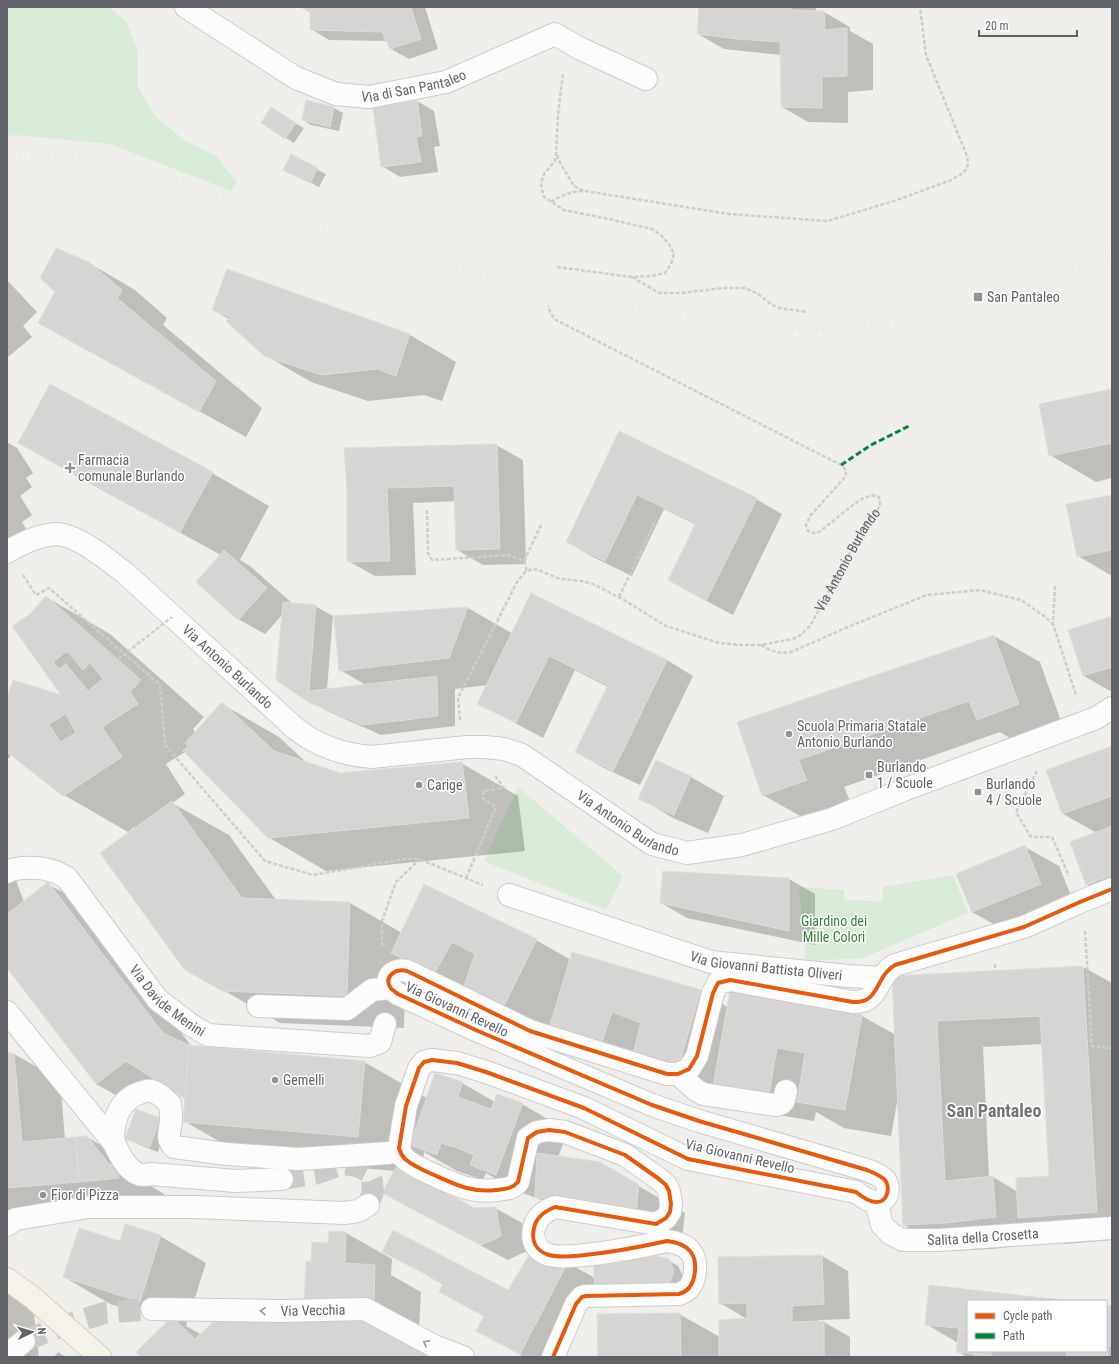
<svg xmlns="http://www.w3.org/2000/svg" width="1119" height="1364" font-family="'Roboto Condensed',sans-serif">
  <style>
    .green { fill: #d8ebd6 }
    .shadow { fill: #0003; fill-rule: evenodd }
    .building { fill: #d6d5d3; stroke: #deddd9; fill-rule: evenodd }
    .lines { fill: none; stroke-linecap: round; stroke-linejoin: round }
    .minor-tunnel { stroke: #cbcbca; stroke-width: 22; stroke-dasharray: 22 11; stroke-linecap: butt }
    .minor-casing { stroke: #cbcccc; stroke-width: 24 }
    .major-casing { stroke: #d7ceb8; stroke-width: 24 }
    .path { stroke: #cacfcc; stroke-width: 2.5; stroke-dasharray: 4 2; stroke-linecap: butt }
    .minor { stroke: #fdfcfc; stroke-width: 22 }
    .major { stroke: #f4f2e9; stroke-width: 22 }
    .rail { stroke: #e4e4e4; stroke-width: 3; stroke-dasharray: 1 5; stroke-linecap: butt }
    .path-bridge { stroke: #cacfcc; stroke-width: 2.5; stroke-dasharray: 4 2; stroke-linecap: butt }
    .quiet { stroke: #00873e; stroke-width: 3; stroke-dasharray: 6 3; stroke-linecap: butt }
    .cycleway-casing { stroke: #fff; stroke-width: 6 }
    .cycleway { stroke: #e8590c; stroke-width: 4 }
    .oneway { stroke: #96999c }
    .poi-dot { fill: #919496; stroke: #fff; stroke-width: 1.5 }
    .labels { text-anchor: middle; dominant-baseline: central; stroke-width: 3; stroke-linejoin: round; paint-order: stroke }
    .street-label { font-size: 14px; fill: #5f6368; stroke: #fff }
    .poi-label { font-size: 14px; fill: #5f6368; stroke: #fff; text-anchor: start }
    .park-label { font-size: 14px; fill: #348238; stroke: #fff }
    .district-label { font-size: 18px; font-weight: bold; fill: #70757a; stroke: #fff }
  </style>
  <rect width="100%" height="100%" fill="#efeeea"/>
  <!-- green -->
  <path class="green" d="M7,7H108L126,21L138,52V87L156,117L184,140L216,156L237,182L231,191L110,144L15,135L7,136Z
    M518,787L623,876L606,910L484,861Z
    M953,875L968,913L863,958L806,961L799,887L844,890V900L882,901L883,887Z"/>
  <!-- shadow -->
  <path class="shadow" d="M300,7H425L438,49L409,59L391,49L387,41L329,40L311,29V13Z
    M700,7H816V12H824L850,27V31L873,44V90L848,92V123L808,122L782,107L781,55L724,49L698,34Z
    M307,101L334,108L343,113L339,131L311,125L303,120Z
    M417,101L434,111L440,146L434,147L438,172L400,177L382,166Z
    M280,114L304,128L294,143L262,123Z
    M291,156L326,174L319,187L293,174Z
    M89,263L135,290L167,318L163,325L262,408L246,437L39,323Z
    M227,270L410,335L456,362L442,401L424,395L368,401L311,382L265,355L229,319L213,310Z
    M7,280L37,312L23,326L32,337L7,358Z
    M1112,390V478L1096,482L1050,455Z
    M620,433L756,499L782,514L733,615L695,595L697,525L664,509L632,576L593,557L567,542Z
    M7,442L17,448L33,473L26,478L32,487L20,496L32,515L22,522L28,532L7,546Z
    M19,443L212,473L269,506L240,560L250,566L293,604L315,606L333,616L327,689L366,685L340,670L335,616L468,608L513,634L667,660L693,676L640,785L602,767L576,752L608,687L575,670L543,738L478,703L487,685L455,689V726L381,735L327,711L308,701L277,679L283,614L265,634L238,619L221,555L76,476Z
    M496,445L523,460L526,564L483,565L457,550L456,501L413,503L416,575L375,576L348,561V490Z
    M1112,496V576L1078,556Z
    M46,597L110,634L204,717L193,729L195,733L222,704L279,737L308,764L340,774L461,763L518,796L525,851L326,871L268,837L185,752L166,764L185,794L172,803L229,835L276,900L350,903L402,933L536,940L571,960L700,991L728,1007L862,1016L896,1035L893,977L1083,967L1112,983V1240L1065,1244L1040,1230L1041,1243L993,1249L950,1251L904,1225L898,1097L891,1136L844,1128L816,1112L814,1121L760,1112L608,1061L406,960L404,1028L280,1023L185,968L134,827L128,832L64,795L10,753V758H7V701L63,697L29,616ZM1043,1044L1050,1177L1018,1192L993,1177L989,1178L983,1047Z
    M1112,617V690L1110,691L1084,676L1069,631Z
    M994,636L1040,662L1064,730L1023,746L1000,732L844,787L852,806L809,821L763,795L738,723Z
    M1112,748V899L1086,884L1097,833L1063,814L1047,771Z
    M691,777L724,796L708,833L673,818L640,798Z
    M1025,847L1059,866L1074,903L1006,931L972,912Z
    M7,856L24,902L48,884L82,903L192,1047L364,1062L427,1098L462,1083L495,1102L522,1104L568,1131L558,1157L599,1163L685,1213L682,1239L582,1223L542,1200L517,1191L486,1173L483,1180L457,1171L424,1152L422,1173L408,1172L474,1209L495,1208L522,1223L527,1251L508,1260L410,1208L395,1171L248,1158L184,1121L186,1098L159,1081L130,1103L96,1084L7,967Z
    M664,872L789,879L815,894V945L687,918L661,903Z
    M7,1054H14L60,1080L65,1139L87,1137L133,1164L151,1186L164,1194V1204L21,1217L7,1209Z
    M160,1118L168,1123L158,1152L135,1143L126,1138Z
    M330,1232L346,1233L392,1259L391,1275L421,1292L419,1329L393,1336L413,1349L429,1357H143L168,1322L110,1304L64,1277L121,1242L160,1236L206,1263L186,1326L202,1335L333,1316L312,1263L329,1244Z
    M383,1251L508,1291L568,1263L595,1278L668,1260L678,1266L683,1276L679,1287L597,1290L562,1357H524L478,1331L485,1317L440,1292L444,1285Z
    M822,1256L848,1271L850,1319L818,1320V1322H824L850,1337V1357H599L679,1314L720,1337L747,1319L720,1303L719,1258Z
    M930,1286L1062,1301H968V1351H1106V1306L1112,1307V1357H967L957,1351L958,1343L926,1324Z
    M7,1291L33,1306L39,1357H17L7,1351Z
    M58,1352L66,1357H54Z"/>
  <!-- building -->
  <path class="building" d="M300,7H411L421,39L390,49L382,32L310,30V11Z
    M699,7H790V10L824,11L825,30L847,28V76L822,77V108L781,107L780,42L738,39L697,34Z
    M306,100L334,107L330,127L302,120Z
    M417,100L422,136L416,137L421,162L381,167L373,108Z
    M271,107L296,123L285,139L261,123Z
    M291,154L318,168L310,183L283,170Z
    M56,248L89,262L122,290L117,298L216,381L199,412L38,323L55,292L40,278Z
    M227,269L410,334L396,376L377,369L321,375L264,356L226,321L230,317L212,310Z
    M50,384L213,472L180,532L18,443Z
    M1112,389V443L1049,456L1039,404Z
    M619,431L757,498L706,601L668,580L696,523L637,495L605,561L566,542Z
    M497,444L500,549L456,550L454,486L387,488L390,561L347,562V490L344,448Z
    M1112,495V550L1077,557L1066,504Z
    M224,550L267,588L238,620L196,582Z
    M531,593L667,660L613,771L575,752L608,685L549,656L516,723L477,704Z
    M46,596L141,680L130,692L138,704L102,727L122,757L63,796L7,752V698L13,680L61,695L12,626L29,615ZM67,651L83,670L90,663L103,679L88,691L66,664L59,669L53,662ZM66,714L76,733L60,742L49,724Z
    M283,602L316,605L308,702L276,680Z
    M468,607L449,658L339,671L334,616Z
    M1112,616V667L1083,676L1068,630Z
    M994,635L1019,704L977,720L969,701L798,760L807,780L762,796L737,722Z
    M437,676L438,716L363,725L308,702L309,691Z
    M222,702L274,751L340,773L462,762L469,818L268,838L183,751L188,746L185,743Z
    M1112,746V796L1062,814L1046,770Z
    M656,760L691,776L674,815L638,799Z
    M172,801L242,898L350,902L347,996L222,991L184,969L100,853Z
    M1112,826V875L1086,885L1070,842Z
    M1025,845L1041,884L972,912L956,874Z
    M663,871L789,878V931L660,903Z
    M48,882L163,1033L96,1084L7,968V914Z
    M424,884L537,939L503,1008L463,988L475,954L452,942L434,974L391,953Z
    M572,952L701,990L678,1068L633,1054L641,1023L612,1012L601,1045L549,1028Z
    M1083,966L1097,1212L1018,1218L1016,1178L1049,1176L1040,1016L937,1021L945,1181L993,1176L996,1217L946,1223L903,1225L892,976Z
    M730,991L862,1015L845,1110L797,1102L805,1053L777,1048L769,1095L713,1086Z
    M163,1033L189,1045L185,1099L126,1061Z
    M189,1045L365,1061L358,1137L183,1122Z
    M7,1053H14L22,1142L76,1137L79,1182L7,1188Z
    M435,1073L463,1082L458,1097L491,1109L497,1094L523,1103L496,1175L470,1165L474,1155L457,1148L441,1143L437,1155L410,1145Z
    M136,1109L160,1118L150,1147L125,1139Z
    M87,1136L109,1164L118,1166L119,1178L79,1182L76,1137Z
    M537,1153L600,1162L639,1185L636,1213L535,1197Z
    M397,1165L474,1208L496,1207L501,1236L481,1245L382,1193Z
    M125,1224L161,1235L140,1302L63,1277L79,1228L120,1241Z
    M393,1230L508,1290L528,1257L568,1262L520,1354L476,1331L484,1316L439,1292L443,1283L382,1252Z
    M329,1231L346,1232L345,1263L375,1265L374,1304L304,1301L306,1261L311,1262L312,1242L328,1243Z
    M822,1255L824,1304L792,1306V1322L824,1321V1357H719V1320L747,1318V1303L719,1304L718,1257Z
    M656,1256L669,1259L674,1271L670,1282L658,1285L595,1290L593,1261Z
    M929,1285L1071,1301H968V1329L925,1325Z
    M1106,1305L1112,1306V1346L1106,1345Z
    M680,1313L681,1357H598L597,1314Z
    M221,1315H359L393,1337L431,1357H141L136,1352L172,1317L195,1339Z
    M959,1328L968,1329V1351H992L991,1356L956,1352Z
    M1106,1345L1109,1346L1107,1357H1066L1067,1351H1106Z
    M974,1354L991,1356L1005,1357H974Z"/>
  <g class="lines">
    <!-- minor-tunnel -->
    <path class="minor-tunnel" d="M282,1179L315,1174L343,1164L357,1166L367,1171L372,1181L373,1192L368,1205
      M24,1341L51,1330L104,1313L152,1309"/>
    <!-- minor casing -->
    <g class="minor-casing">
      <g id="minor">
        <path id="s2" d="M186,7L296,78L336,94L369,97L446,82L555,34L579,48L646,79"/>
        <path id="s3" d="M7,552C22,543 38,535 56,534C77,534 109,561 125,573L296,729C318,746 344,755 372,757L467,747H485L504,749L522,755L652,844L687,853L742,845L832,819L906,789L1096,718L1112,708"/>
        <path id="s4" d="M7,872C17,866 42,867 52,871C57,872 62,875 67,878L158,1000L191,1025L208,1035L370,1046L380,1042L385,1024"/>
        <path id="s5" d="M509,895L711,962L848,976L882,978"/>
        <path d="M258,1006L347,1009L372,990L391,988"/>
        <path d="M7,1012L114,1143C119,1154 127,1170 138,1174C142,1176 147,1175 151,1174L236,1181L282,1179"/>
        <path d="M678,1074L696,1090L703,1094L775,1105C785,1104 784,1100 786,1091"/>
        <path d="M114,1143C111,1124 118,1102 137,1094C142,1092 147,1090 152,1091C159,1093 165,1099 170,1104C170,1108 171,1112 171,1117C172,1129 164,1136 174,1147L227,1154L298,1159L389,1153L395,1152L399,1148"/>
        <path id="s6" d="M876,1202L882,1225L891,1234L903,1240H940L1112,1228"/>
        <path d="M7,1225L16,1219L89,1207H196L344,1213L358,1211L368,1205"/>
        <path id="s7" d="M152,1309L281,1311L365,1309L434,1346L463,1357"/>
        <path d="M7,1355L24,1341"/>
        <path d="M553,1357L576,1304L582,1297L586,1296L679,1294C683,1293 686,1291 689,1288C696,1279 698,1260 690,1251C684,1244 676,1242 667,1241C640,1247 613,1252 585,1255C574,1256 560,1258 549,1255C536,1251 531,1241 534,1228C536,1218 545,1211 555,1207L656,1224L666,1218L670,1212L671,1204L669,1191L666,1185L659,1179L625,1155L565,1132L549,1130L537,1132L528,1138L518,1182C512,1189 505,1189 496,1190C472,1193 456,1185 434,1175C425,1171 413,1166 405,1159C402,1156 400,1152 399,1148L406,1106L419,1068L424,1062L432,1060L457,1063L486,1072L584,1108L688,1159L856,1192C861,1196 869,1202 876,1202C888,1203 891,1186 884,1179C879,1175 872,1172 867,1170L699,1121L652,1105L478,1031L398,994C395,992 392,990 390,987C384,976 396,968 407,971L530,1031L667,1074H678L689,1069L697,1056L713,993L718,983L730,980L853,1002C880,1004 875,976 895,965L1024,927L1080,902L1112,889"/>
      </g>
    </g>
    <!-- major casing -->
    <g class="major-casing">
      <path id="major" d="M7,1279L32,1297L100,1357"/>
    </g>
    <!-- path -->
    <g class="path">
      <path d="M557,155L559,161L574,186L584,191"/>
      <path d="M551,202C563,195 571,191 585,191L729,214L828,221L897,200L951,180L963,173L967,169L968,163L967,156L926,55L920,7"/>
      <path d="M557,267L632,277L651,276L665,273L671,264L674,254L670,246L662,236L652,229L609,219L564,210L544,197L542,190L541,183L544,174L555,161L556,154L558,115L563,73"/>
      <path d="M632,277L659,293H682L723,288H745L758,294L771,304L779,308L807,312"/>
      <path d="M427,510L428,553L432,560L508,555L524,561"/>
      <path id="s1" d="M524,561L526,567V571L532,569L539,570L557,578L570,580L581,581L593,584L624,600L666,626L719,643L741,645H760L793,639L799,636L810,626L864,527L880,506L879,497C876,496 873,495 870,496C856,499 832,523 819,532L814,533L808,531L806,525L810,516L846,476V470L841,465L556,320L551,314L548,306"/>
      <path d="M524,561L542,523"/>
      <path d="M23,575L36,595L49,588L160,685L165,745L265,861L313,875L404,859H419L483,885"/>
      <path d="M1055,586L1053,624L1076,695"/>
      <path d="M619,597L655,522"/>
      <path d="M761,645C773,652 778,654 791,652L848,627L927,595L980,590L1021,600L1044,616L1053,624"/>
      <path d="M460,720L458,698L517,582L526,571"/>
      <path d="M1037,771L1016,812L1031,837H1052L1069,876"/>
      <path d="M466,878L496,807L483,798V791L504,788L495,776"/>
      <path d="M1085,931L1092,1046L1112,1049"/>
      <path d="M382,946V921L396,882L419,860"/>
      <path d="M995,964V970"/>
    </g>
    <!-- minor -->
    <use href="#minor" class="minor"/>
    <!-- major -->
    <use href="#major" class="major"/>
    <!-- rail -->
    <path class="rail" d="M7,160L35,153L119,161L427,263L649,310L754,326L803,330L839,329L884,324L914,316L1112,255"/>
    <!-- path-bridge -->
    <path class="path-bridge" d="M118,659L172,617"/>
    <!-- quiet -->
    <path class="quiet" d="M841,465L871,445L909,426"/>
    <!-- cycleway casing -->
    <g class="cycleway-casing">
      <path id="cycleway" d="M553,1357L576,1304L582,1297L586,1296L679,1294C683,1293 686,1291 689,1288C696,1279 698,1260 690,1251C684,1244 676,1242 667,1241C640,1247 613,1252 585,1255C574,1256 560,1258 549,1255C536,1251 531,1241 534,1228C536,1218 545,1211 555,1207L656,1224L666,1218L670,1212L671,1204L669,1191L666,1185L659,1179L625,1155L565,1132L549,1130L537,1132L528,1138L518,1182C512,1189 505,1189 496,1190C472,1193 456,1185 434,1175C425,1171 413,1166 405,1159C402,1156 400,1152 399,1148L406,1106L419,1068L424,1062L432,1060L457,1063L486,1072L584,1108L688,1159L856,1192C861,1196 869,1202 876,1202C888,1203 891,1186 884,1179C879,1175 872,1172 867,1170L699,1121L652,1105L478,1031L398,994C395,992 392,990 390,987C384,976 396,968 407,971L530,1031L667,1074H678L689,1069L697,1056L713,993L718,983L730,980L853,1002C880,1004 875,976 895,965L1024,927L1080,902L1112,889"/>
    </g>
    <!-- cycleway -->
    <use href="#cycleway" class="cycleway"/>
  </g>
  <!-- one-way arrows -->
  <defs><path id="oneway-chevron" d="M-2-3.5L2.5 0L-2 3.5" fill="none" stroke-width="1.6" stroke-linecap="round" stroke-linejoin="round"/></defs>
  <g class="oneway">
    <use href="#oneway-chevron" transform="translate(263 1311) rotate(-179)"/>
    <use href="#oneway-chevron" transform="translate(426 1343) rotate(-152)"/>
  </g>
  <!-- markers -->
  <g class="poi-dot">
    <rect x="973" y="292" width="10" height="10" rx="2"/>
    <path d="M68 462h4v4h4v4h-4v4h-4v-4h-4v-4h4z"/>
    <circle cx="789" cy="734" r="4"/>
    <rect x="865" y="771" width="8" height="8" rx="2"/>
    <circle cx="419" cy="785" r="4"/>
    <rect x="974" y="788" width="8" height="8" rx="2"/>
    <circle cx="275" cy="1080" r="4"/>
    <circle cx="43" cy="1195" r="4"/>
  </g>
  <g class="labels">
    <!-- street labels -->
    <g class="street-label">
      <text stroke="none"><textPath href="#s2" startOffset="253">Via di San Pantaleo</textPath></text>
      <text stroke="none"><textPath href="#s1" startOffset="392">Via Antonio Burlando</textPath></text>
      <text stroke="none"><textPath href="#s3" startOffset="272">Via Antonio Burlando</textPath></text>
      <text stroke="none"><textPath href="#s3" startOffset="725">Via Antonio Burlando</textPath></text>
      <text stroke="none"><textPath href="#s5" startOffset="268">Via Giovanni Battista Oliveri</textPath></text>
      <text stroke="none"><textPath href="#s4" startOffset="222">Via Davide Menini</textPath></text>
      <text transform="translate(457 1009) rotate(25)">Via Giovanni Revello</text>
      <text transform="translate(740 1156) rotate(13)">Via Giovanni Revello</text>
      <text stroke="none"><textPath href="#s6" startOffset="130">Salita della Crosetta</textPath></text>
      <text stroke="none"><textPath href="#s7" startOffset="161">Via Vecchia</textPath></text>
    </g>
    <!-- poi labels -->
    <g class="poi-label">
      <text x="987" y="297">San Pantaleo</text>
      <text x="78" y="460">Farmacia<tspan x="78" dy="16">comunale Burlando</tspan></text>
      <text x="797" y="726">Scuola Primaria Statale<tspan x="797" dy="16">Antonio Burlando</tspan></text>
      <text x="877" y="767">Burlando<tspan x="877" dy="16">1 / Scuole</tspan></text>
      <text x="986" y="784">Burlando<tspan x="986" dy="16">4 / Scuole</tspan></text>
      <text x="427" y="785">Carige</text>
      <text x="283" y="1080">Gemelli</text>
      <text x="51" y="1195">Fior di Pizza</text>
    </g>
    <!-- park labels -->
    <g class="park-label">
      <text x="834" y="921">Giardino dei<tspan x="834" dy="16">Mille Colori</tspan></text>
    </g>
    <!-- district labels -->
    <g class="district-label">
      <text x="994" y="1110">San Pantaleo</text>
    </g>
  </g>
  <!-- border -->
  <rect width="1119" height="1364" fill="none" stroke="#5f6368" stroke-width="16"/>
  <!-- legend -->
  <rect x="967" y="1300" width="140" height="52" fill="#ffffff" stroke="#bfc1c3"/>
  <rect x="975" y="1313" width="20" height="6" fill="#e8590c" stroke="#bfc1c3"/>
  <text x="1003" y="1320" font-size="12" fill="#5f6368">Cycle path</text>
  <rect x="975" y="1333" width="20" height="6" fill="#00873e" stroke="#bfc1c3"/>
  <text x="1003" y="1340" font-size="12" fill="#5f6368">Path</text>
  <!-- north arrow -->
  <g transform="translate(32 1332) rotate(85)" stroke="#ffffff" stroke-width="3" paint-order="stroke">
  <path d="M0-3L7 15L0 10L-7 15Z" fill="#5f6368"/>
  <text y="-6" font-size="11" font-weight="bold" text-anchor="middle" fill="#5f6368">N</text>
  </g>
  <!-- scale -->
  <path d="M979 30v6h98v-6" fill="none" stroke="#5f6368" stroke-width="2"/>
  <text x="985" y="30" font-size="12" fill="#5f6368" stroke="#ffffff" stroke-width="3" paint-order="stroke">20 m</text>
</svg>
